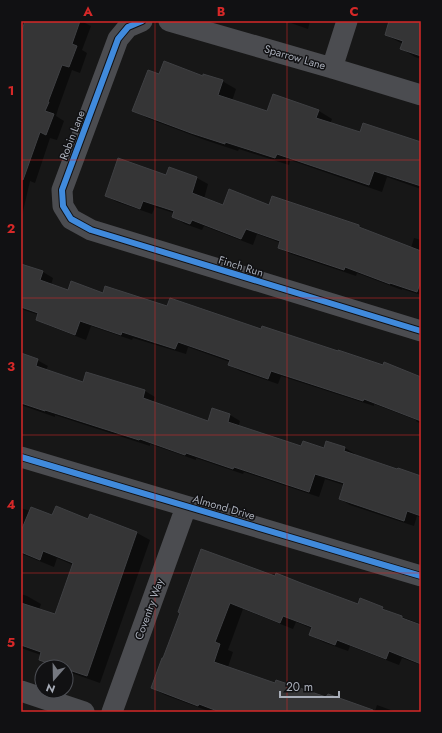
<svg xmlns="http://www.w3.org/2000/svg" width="442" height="733" font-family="Jost,sans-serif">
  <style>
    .shadow { fill: #0007 }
    .building { fill: #353536; stroke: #3f4043 }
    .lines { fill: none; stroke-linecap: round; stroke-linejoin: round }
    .minor { stroke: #4b4c50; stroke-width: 21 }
    .cycleway-casing { stroke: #111113; stroke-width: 8 }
    .cycleway { stroke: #408adc; stroke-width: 6 }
    .grid { fill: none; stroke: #d62828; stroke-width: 1; stroke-opacity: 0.55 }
    .labels { text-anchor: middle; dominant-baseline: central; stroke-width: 3; stroke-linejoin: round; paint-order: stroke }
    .street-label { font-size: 11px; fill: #a8adb8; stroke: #111113 }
    .neatline { fill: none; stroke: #d62828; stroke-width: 1.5 }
    .grid-label { font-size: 13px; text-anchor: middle; font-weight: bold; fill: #d62828 }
  </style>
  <rect width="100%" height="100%" fill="#171717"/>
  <!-- shadow -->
  <path class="shadow" d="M34,21H83V22L91,26L82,50L87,53L80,73L72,70L58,109L56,116L64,121L57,140L50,138L35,183L30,181L21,220V35Z
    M285,21H310L308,29Z
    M390,21H421V59L415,57L402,49L403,44L386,35Z
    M159,75L203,77L222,81L236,89L232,101L268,112L273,96L319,111L332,119L330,124L360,134L421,143V189L387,177L382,192L290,160L289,165L239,149L238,151L205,140L147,118L134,110Z
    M169,168L197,178L208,184L204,199L224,206H270L273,198L359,226L371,232L411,248L414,238L421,240V295L402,289V290L357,273L356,276L291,254L279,248L281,243L257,234L253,245L204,226L202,230L185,224L173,217L174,213L155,207L152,214L117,202L106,196L167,176Z
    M21,265L43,272L53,278L51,285L68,292L103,294L168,308L262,330L421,378V424L416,421V420L374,404V406L281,376L278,384L240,371L229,365L230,362L188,347L186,354L133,338L132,340L91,326L86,340L47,325L37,319L39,315L21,309Z
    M21,354L37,360L48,366L46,370L84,383L87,374L145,391L155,397L153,403L209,422L213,409L230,415L240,421L238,427L302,448L325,449L345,448L355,454L354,455L421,477V518L417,516L414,526L350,505L340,499L344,485L325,479L319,497L244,472L243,474L196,458V460L150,444V446L55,415V417L21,405Z
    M21,508L30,511L53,517L89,520L137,533L150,540L100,683L66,671V667H54L40,659L41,655L21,648V594L27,596L41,604L39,610L55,615L73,565L57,558L54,567L22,554L21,557Z
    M201,550L359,605L382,608L394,614L421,624V665L402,658L399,665L350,646L348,651L323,642L310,635L313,629L296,622L293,629L243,609L228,650L233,652L228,667L276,684L327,699L328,695L375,711L377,705L396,712H215L212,711L211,712L165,695L152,688L164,660L181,613Z"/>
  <!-- building -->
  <path class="building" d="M25,21H80L72,44L77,46L69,67L62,65L48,102H49L45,111L54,114L46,135L40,132L23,180L21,179V33Z
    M389,21H421V56L400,49L403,41L385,35Z
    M164,61L203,76V74L223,80L218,95L267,111L273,94L319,110L316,118L360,132L363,123L421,142V186L374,171L369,185L277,154L275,158L225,142V144L191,133L132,111L148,70L159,74Z
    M118,158L166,175L169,167L197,177L192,193L223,205L229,189L269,205L272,196L359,225V227L421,251V281L417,292L390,283V284L345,267L344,270L278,248L280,241L246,229L241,239L192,220L190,224L172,217L174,211L143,201L140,209L105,196Z
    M21,264L43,271L40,280L68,290L71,281L103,293L105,286L167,306L170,298L261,329L262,326L338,351V350L383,365L384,362L421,377V421L364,399L363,401L271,371L268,379L228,365L230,360L178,342L175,349L122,332L121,335L80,321L75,335L36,320L38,313L21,307Z
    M21,353L38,359L36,366L83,382L86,372L145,390L143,398L208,421L212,408L230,414L228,422L301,446L303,441L324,448L326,441L345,447L344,451L397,469L398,468L421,476V516L407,511L404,521L339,499L344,483L315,474L309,492L234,467L233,469L186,453L185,455L140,439L139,440L45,410V411L21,403Z
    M56,506L88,519L90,514L137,532L87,676L66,669V667H60L39,660L41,652L21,645V603L55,614L73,563L43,551L40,560L21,552V531L31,507L52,515Z
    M201,549L275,576L276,573L301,583L358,604L360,598L383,607L382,609L402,616V618L421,625V664L389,651L386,659L337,640L335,645L309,635L312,627L283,616L280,623L230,603L215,642L220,644L214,662L275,683L276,680L326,697L328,694L373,710V712H220L199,704L198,706L151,688L162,658H163L180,613L178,612Z"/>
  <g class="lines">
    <!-- minor -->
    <path class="minor" d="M142,21L128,27L118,39L62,190L63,206L71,219L91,230L421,331
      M169,21L332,68L421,95
      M332,68L347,21
      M21,457L421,576
      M21,691L84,712
      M112,712L186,507"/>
    <!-- cycleway casing -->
    <g class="cycleway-casing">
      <path id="cycleway" d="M142,21L128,27L118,39L62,190L63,206L71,219L91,230L421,331
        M21,457L421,576"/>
    </g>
    <!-- cycleway -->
    <use href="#cycleway" class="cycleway"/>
  </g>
  <!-- grid -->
  <path class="grid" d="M155,21V712M287,21V712M21,160H421M21,298H421M21,435H421M21,573H421"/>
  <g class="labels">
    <!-- street labels -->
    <g class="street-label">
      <text transform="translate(295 57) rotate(16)">Sparrow Lane</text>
      <text transform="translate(72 135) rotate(-69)">Robin Lane</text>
      <text transform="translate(241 266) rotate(17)">Finch Run</text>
      <text transform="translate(224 507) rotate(16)">Almond Drive</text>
      <text transform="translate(149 609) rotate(-70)">Coventry Way</text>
    </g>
  </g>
  <!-- border -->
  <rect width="442" height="733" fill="none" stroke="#111113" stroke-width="44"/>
  <!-- north arrow -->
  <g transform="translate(54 679) rotate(200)"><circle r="19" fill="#111113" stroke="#4d4f55"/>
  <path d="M0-3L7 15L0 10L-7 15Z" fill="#757880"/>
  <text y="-6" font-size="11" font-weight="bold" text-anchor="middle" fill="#a8adb8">N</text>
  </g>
  <!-- scale -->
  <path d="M280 691v6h59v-6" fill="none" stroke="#a8adb8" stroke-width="2"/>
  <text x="286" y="691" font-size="12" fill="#a8adb8" stroke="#111113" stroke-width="3" paint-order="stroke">20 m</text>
  <rect x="22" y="22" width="398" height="689" class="neatline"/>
  <g class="grid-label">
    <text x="88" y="16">A</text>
    <text x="221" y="16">B</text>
    <text x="354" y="16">C</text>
    <text x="11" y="95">1</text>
    <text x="11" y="233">2</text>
    <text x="11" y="371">3</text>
    <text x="11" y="509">4</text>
    <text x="11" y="647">5</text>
  </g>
</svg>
